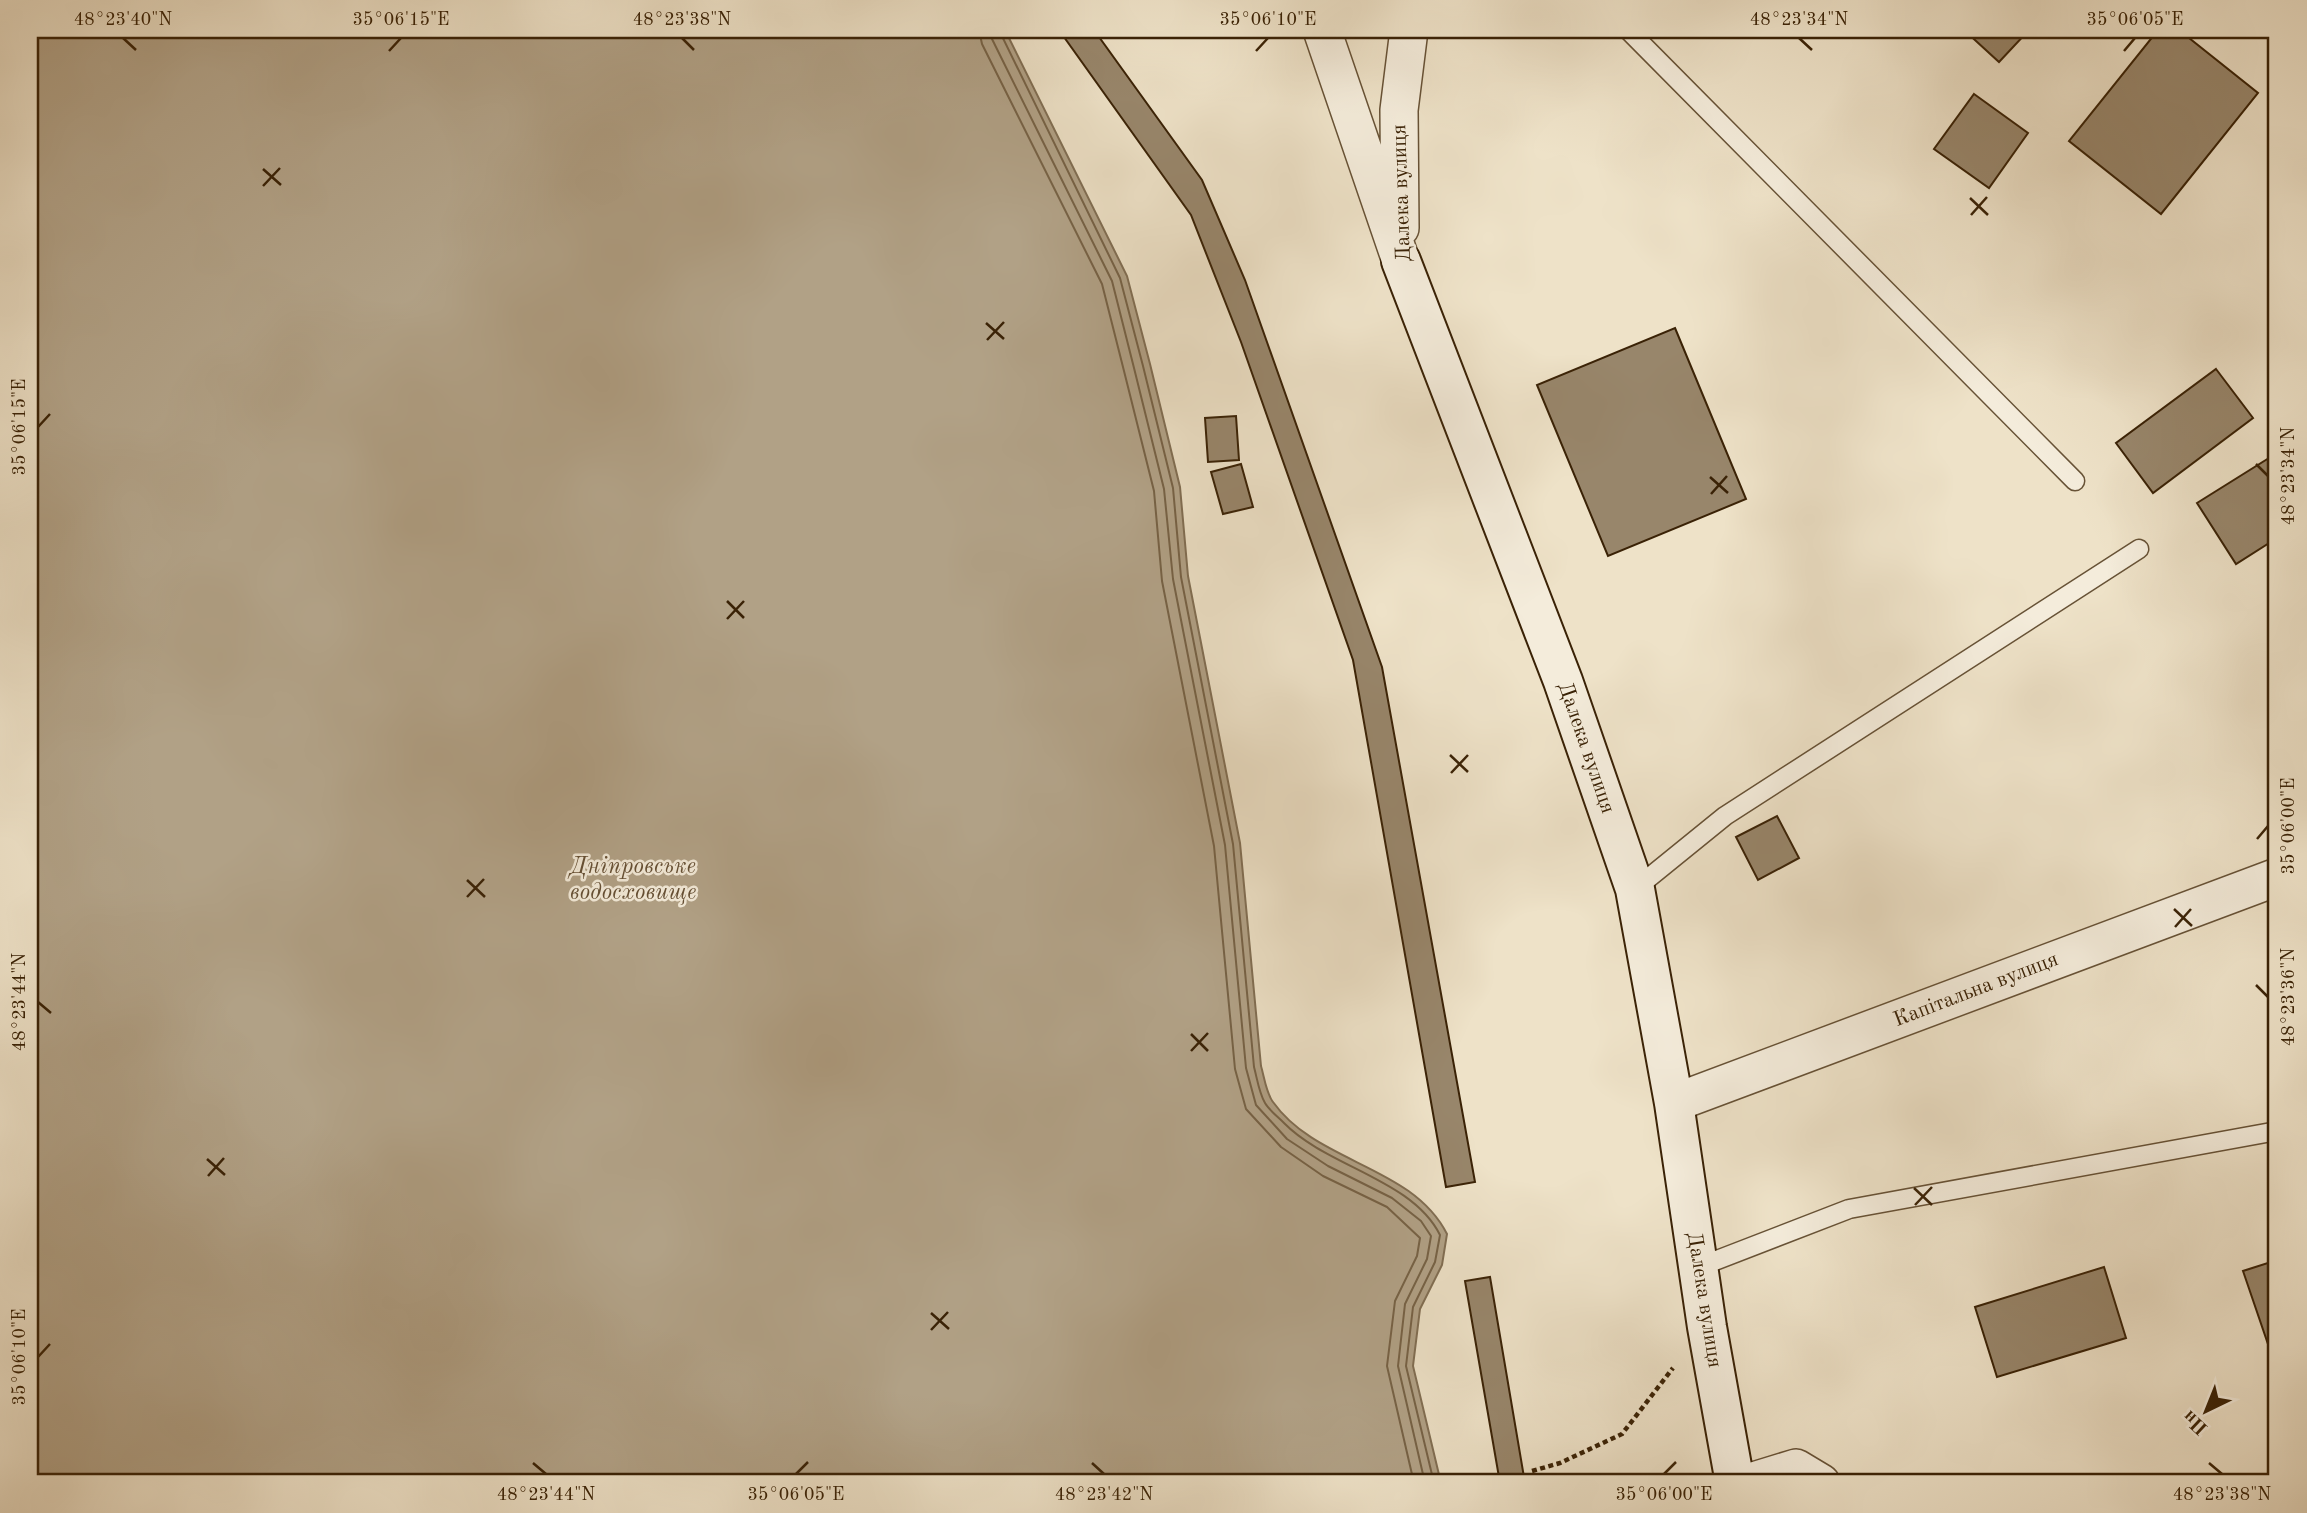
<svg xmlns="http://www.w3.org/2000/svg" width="2307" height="1513" font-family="'Old Standard TT',serif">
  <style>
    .water { fill: #b1a186; stroke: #816e53; stroke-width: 2 }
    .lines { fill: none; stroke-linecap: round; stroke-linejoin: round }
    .shore { stroke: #766246; stroke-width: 2 }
    .building { fill: #98866b; stroke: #3a2206; stroke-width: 2 }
    .lane-casing { stroke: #675236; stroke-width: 21 }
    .street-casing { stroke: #675236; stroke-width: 40 }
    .secondary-casing { stroke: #3a2206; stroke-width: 42 }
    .path { stroke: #3a2206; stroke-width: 4.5; stroke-dasharray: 5 3.5; stroke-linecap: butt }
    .lane { stroke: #f4ecdb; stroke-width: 18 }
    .street { stroke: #f4ecdb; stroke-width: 37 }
    .secondary { stroke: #f4ecdb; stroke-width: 38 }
    .ticks { fill: none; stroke: #3a2206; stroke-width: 2.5 }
    .labels { text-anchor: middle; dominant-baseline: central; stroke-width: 5; stroke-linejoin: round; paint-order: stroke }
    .street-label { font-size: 21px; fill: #3a2206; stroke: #f4ecdb }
    .water-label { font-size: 23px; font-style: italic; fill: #644e33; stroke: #f4ecdb }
    .neatline { fill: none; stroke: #3a2206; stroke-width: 2.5 }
    .ticks-label { font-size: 18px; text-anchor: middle; fill: #3a2206 }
  </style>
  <rect width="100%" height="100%" fill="#eee2c8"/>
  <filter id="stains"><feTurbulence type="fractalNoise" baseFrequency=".00286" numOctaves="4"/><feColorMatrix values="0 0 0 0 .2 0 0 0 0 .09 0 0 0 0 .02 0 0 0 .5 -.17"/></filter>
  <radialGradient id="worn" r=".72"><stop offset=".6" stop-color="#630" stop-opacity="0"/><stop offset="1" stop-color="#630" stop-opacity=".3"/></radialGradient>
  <!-- water -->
  <path class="water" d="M30,30H1005L1127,276L1150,364L1180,487L1188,576L1240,843L1261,1066C1264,1076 1266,1093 1273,1102C1317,1164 1412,1165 1447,1234L1442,1265L1420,1309L1413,1366L1441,1483H30Z"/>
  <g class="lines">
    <!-- shore -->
    <path class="shore" d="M979,30L982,44L1102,284L1124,371L1154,491L1162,581L1214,846L1235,1069L1246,1109L1281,1147L1323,1176L1387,1207L1420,1238L1417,1256L1395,1301L1387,1366L1414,1483
      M990,30L992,39L1112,281L1134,368L1164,489L1173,579L1225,845L1246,1068L1256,1105L1287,1139L1328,1166L1392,1198L1421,1221L1431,1236L1427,1259L1405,1304L1398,1366L1425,1483
      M999,30L1120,278L1143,366L1173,488L1181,577L1233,844L1254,1067C1257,1078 1259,1093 1265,1103C1269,1110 1278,1117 1284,1123C1327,1167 1412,1179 1440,1235L1435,1262L1413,1307L1406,1366L1434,1483"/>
  </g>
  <!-- building -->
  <path class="building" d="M1059,30H1094L1202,180L1245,280L1382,667L1475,1182L1446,1187L1353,660L1241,342L1191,215Z
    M1964,30H2029L1999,62Z
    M2158,30H2179L2258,93L2161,214L2069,141Z
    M1974,94L2028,133L1989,188L1934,149Z
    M1675,328L1746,499L1608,556L1537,385Z
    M2216,369L2253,418L2153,493L2116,443Z
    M1236,416L1239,460L1208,462L1205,418Z
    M2277,453V538L2236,564L2197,503Z
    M1241,464L1253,507L1223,514L1211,472Z
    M1777,816L1799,858L1758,880L1736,837Z
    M2277,1260V1345L2269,1347L2243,1271Z
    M2104,1267L2126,1338L1997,1377L1975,1307Z
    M1490,1277L1525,1483H1500L1465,1281Z"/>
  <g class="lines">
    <!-- lane casing -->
    <g class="lane-casing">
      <path id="lane" d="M1628,30L2075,481
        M1635,889L1725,816L2139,549
        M1699,1267L1849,1209L2277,1131"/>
    </g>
    <!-- street casing -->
    <g class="street-casing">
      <path id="street" d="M1322,30L1401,261
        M1400,228L1399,110L1409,30
        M1674,1103L2277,877
        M1747,1483L1796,1468L1821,1483"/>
    </g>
    <!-- secondary casing -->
    <g class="secondary-casing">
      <path id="secondary" d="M1401,261L1563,681L1635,889L1674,1103L1707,1327L1735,1483"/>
    </g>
    <!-- path -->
    <path class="path" d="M1532,1471L1560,1463L1622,1434L1673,1368"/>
    <!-- lane -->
    <use href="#lane" class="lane"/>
    <!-- street -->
    <use href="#street" class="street"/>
    <!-- secondary -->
    <use href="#secondary" class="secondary"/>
  </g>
  <!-- ticks -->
  <path class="ticks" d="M123,38L136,50M682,38L694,50M1799,38L1812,50M389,51L401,38M1256,51L1268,38M2124,51L2135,38M263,169L281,185M263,186L280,168M1970,198L1988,215M1971,215L1987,197M986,323L1004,339M987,340L1004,322M38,427L50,414M2256,464L2268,476M1710,477L1728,493M1711,494L1727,476M727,601L744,618M727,619L744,601M1450,755L1468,772M1451,773L1468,755M2257,839L2268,826M467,880L485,897M467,897L484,879M2174,909L2192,926M2175,927L2191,909M2256,985L2268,997M38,1002L51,1013M1191,1034L1208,1051M1191,1051L1208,1033M207,1159L225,1175M208,1176L224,1158M1914,1188L1932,1205M1915,1205L1932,1187M931,1313L949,1329M931,1330L948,1312M38,1357L50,1344M533,1463L546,1474M1092,1463L1104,1474M2209,1463L2222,1474M796,1474L808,1462M1664,1474L1676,1462"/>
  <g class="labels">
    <!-- street labels -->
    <g class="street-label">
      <text transform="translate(1402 193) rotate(-92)">Далека вулиця</text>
      <text transform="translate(1586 748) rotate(71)">Далека вулиця</text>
      <text transform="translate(1976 990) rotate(-21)">Капітальна вулиця</text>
      <text transform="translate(1704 1300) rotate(81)">Далека вулиця</text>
    </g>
    <!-- water labels -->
    <g class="water-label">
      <text x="633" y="866">Дніпровське<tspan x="633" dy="26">водосховище</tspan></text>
    </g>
  </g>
  <!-- margin -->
  <rect width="2307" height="1513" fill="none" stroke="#eee2c8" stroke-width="77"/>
  <!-- north arrow -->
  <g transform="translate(2206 1411) rotate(223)" stroke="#f4ecdb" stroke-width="5" paint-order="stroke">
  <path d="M0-5L12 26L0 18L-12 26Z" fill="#3a2206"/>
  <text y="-10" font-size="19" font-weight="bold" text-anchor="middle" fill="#3a2206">Пн</text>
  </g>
  <rect x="38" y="38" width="2230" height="1436" class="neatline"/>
  <g class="ticks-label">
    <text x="123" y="25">48°23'40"N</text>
    <text x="401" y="25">35°06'15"E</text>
    <text x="682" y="25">48°23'38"N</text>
    <text x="1268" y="25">35°06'10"E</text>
    <text x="1799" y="25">48°23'34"N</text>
    <text x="2135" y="25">35°06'05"E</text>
    <text transform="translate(19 427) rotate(-90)" y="6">35°06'15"E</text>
    <text transform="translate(2288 476) rotate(-90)" y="6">48°23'34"N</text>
    <text transform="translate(2288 826) rotate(-90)" y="6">35°06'00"E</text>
    <text transform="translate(2288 997) rotate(-90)" y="6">48°23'36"N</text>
    <text transform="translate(19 1002) rotate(-90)" y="6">48°23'44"N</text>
    <text transform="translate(19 1357) rotate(-90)" y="6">35°06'10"E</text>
    <text x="546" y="1500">48°23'44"N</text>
    <text x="796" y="1500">35°06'05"E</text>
    <text x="1104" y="1500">48°23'42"N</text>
    <text x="1664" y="1500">35°06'00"E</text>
    <text x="2222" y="1500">48°23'38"N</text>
  </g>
  <rect width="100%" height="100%" filter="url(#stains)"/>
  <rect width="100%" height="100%" fill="url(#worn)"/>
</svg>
